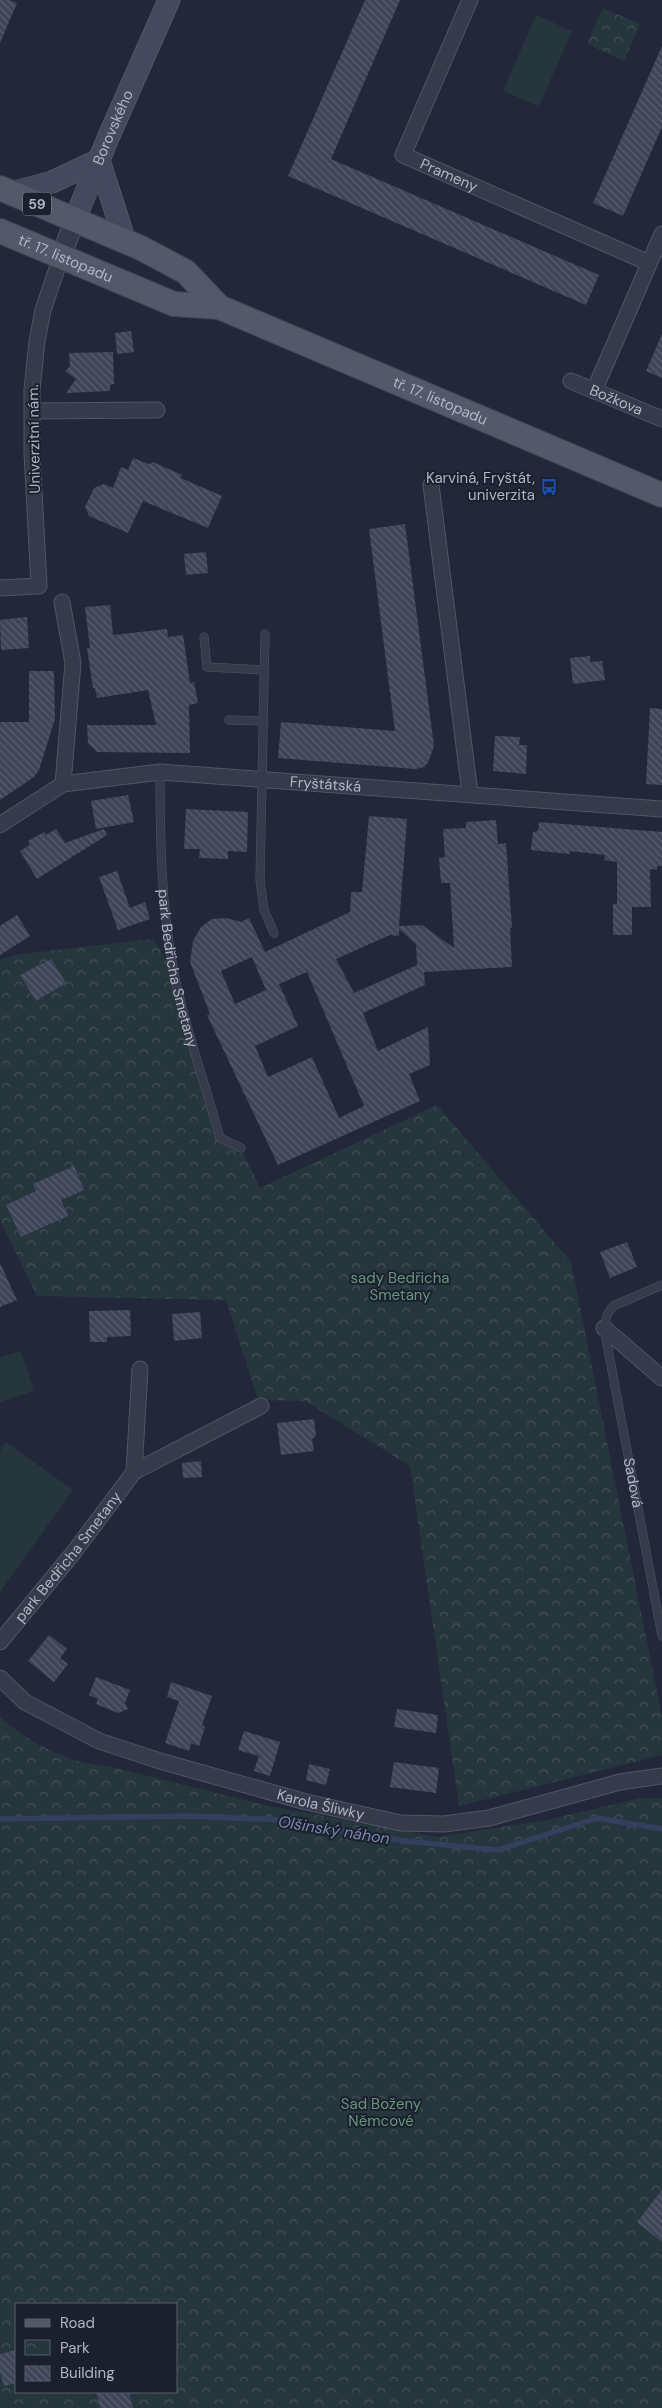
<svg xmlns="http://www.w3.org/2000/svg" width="662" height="2408" font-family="'DM Sans',sans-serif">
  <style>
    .park { fill: url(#park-crowns); fill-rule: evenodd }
    .pitch { fill: #25363c }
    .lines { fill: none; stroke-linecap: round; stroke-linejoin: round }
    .stream { stroke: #343e5f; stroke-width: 5.5 }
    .building { fill: url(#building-back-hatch); fill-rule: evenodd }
    .service-casing { stroke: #515565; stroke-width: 9 }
    .minor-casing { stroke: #515565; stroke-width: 17 }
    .tertiary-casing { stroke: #515565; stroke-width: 21 }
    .secondary-casing { stroke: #515565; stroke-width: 23 }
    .primary-casing { stroke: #3f4453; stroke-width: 26 }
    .service { stroke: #363a4a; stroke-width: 8 }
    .minor { stroke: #363a4a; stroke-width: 15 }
    .tertiary { stroke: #363a4a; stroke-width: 19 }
    .secondary { stroke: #44495d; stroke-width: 21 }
    .primary { stroke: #54596a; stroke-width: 24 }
    .labels { text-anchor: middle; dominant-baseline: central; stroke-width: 4; stroke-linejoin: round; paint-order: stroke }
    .shield { fill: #1b202e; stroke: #848898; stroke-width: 1 }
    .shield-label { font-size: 14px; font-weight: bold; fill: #b1b5c6 }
    .street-label { font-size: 15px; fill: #b1b5c6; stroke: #1b202e }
    .poi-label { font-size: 15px; fill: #b1b5c6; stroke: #1b202e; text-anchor: end }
    .park-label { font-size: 15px; fill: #68967b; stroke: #1b202e }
    .water-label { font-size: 16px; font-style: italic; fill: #7986ae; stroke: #1b202e }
  </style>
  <defs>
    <pattern id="park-crowns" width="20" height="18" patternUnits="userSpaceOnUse" patternTransform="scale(1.25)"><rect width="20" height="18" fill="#25363c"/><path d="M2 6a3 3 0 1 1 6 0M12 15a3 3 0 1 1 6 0" fill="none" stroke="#425157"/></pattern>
    <pattern id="building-back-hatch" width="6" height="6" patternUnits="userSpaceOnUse" patternTransform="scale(1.25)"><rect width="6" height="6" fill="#3e4559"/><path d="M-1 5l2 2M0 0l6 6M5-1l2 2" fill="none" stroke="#585e6f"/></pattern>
  </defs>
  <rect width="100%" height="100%" fill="#222839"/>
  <!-- park -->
  <path class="park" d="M603,8L640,24L624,61L587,44Z
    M153,939L175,974L220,1138L241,1148L260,1188L437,1105L571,1262L662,1717V1755L459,1806L410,1466L305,1401L258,1400L226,1300L37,1296L0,1220V960L13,955Z
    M0,1717C29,1743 70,1764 108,1766L269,1806L437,1837L547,1820L641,1798H662V2408H0ZM16,2304H176V2392H16Z"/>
  <!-- pitch -->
  <path class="pitch" d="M536,15L572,31L539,106L503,91Z
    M21,1351L34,1391L0,1402V1357Z
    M6,1442L73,1490L0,1592V1451Z"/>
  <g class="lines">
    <!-- stream -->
    <path class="stream" d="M0,1819L191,1816L280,1820L404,1841L498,1850L597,1818L662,1829"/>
  </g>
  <!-- building -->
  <path class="building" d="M0,0H9L17,3L0,43Z
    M365,0H400L331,159L599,275L586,305L288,176Z
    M662,46V127L623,216L593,203Z
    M131,331L134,352L117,354L115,333Z
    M662,334V378L646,371Z
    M113,352L114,384L110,385V391L66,393L76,379L65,371L70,366L69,353Z
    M133,458L149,464L153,462L182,475L181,478L222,496L208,528L143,501L128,533L89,516L85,507L94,488L104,484L113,488L121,467L128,470Z
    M405,524L434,746L428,763L424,767L415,769L278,758L281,722L395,731L369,529Z
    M206,552L208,573L186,575L184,554Z
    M110,605L113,635L167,629L168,637L183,635L190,683L194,682L198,703L189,705L190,753L97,752L88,743L87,725H156L148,690L97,698L95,688H93L87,648H90L85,607Z
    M27,617L29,648L1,650L0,620Z
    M590,656V662L602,661L605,680L573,684L570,658Z
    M29,671H54L55,719L39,770L34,777L0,800V722H29Z
    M650,708L662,709V785L646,784Z
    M495,736L520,737L519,745H527L526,774L493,771Z
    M128,795L134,822L96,829L91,801Z
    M186,809L248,812L247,852L228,851V859L199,858L200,849H184Z
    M369,816L407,819L399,926L422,925L454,948L450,883H441L439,858L445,857L443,829L466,828V822L496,820L498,844L506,843L512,928H510L512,967L424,972L425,985L363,1013L378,1051L428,1027L430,1065L409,1074L420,1101L278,1165L207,1015L210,1014L190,962L193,941L201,927L212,919L226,918L241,922L249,918L265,952L350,912L351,892H362ZM399,929L416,944L417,965L354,993L336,959L390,935L399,936ZM252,957L266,990L235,1004L221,971ZM307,972L364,1106L339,1118L312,1057L268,1077L255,1046L298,1026L279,984Z
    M539,822L662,832V866H657V870L650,869L651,907H632V935H613V904H617V862L604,860L605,855L570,851V854L531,850L533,832L538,831Z
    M56,829L65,843L104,829L107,835L37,879L20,851L30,845L28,841L44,832L46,835Z
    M117,871L130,908L145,902L150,919L118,930L99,877Z
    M17,915L30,936L0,955V926Z
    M51,959L66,983L36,1001L20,975Z
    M74,1166L84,1190L61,1200L68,1216L21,1237L6,1205L36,1191L33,1184Z
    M627,1242L637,1267L610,1278L600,1252Z
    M0,1263L17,1300L0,1307Z
    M130,1310L131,1336L107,1337V1342H90L89,1311Z
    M200,1312L202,1338L174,1341L172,1314Z
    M314,1419L316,1436L312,1439L314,1451L281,1455L277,1423Z
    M201,1461L202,1477L183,1478L182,1463Z
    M49,1635L67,1649L60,1658L68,1664L54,1682L28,1661Z
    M96,1677L130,1690L125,1703L128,1709L118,1713L96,1704L98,1699L89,1695Z
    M171,1682L212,1696L202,1725L205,1727L199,1746L191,1743L189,1751L165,1743L179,1701L167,1697Z
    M397,1709L438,1715L436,1733L394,1727Z
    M244,1731L280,1742L270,1776L254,1771L259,1756L238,1750Z
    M394,1762L439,1768L436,1793L390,1787Z
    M309,1764L330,1769L326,1785L306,1780Z
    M662,2190V2242L637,2222Z
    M16,2350V2383L4,2386L0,2372V2354Z
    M96,2392H129L133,2408H100Z"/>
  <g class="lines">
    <!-- service casing -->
    <g class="service-casing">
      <g id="service">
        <path d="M265,634L260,880L264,910L274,933"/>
        <path d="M204,637L207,667L265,670"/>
        <path d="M229,720L264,721"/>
        <path id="s1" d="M160,772C160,839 161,907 174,973C185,1028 205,1083 220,1138L241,1148"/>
        <path id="s2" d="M662,1285L613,1306L607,1315L604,1328L662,1636"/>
      </g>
    </g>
    <!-- minor casing -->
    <g class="minor-casing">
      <g id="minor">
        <path id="s3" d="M470,0L403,155L649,263"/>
        <path id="s4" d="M571,381L662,419"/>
        <path d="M594,391L662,234"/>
        <path d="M33,411L157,410"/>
        <path d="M431,485L470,793"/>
        <path d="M0,588L39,586L32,453V390L37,341L43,310L61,257"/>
        <path d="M62,602L73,663L63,784"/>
        <path id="s5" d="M0,825L63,784L160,772L662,809"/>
        <path d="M604,1328L662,1378"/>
        <path d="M134,1472L140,1369"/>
        <path id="s6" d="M0,1642L74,1552L134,1472L261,1406"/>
        <path id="s7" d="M0,1678L25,1702L99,1741L160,1761L306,1802L401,1823L444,1824L489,1818L620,1782L662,1776"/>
      </g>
    </g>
    <!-- tertiary casing -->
    <g class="tertiary-casing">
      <path id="tertiary" d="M61,257L75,219"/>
    </g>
    <!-- secondary casing -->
    <g class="secondary-casing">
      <g id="secondary">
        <path d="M99,160L125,241"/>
        <path d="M11,193L52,182L99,160"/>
        <path id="s8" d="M75,219L108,138L169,0"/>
      </g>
    </g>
    <!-- primary casing -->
    <g class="primary-casing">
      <g id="primary">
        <path d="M0,188L141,248L186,272L219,307"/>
        <path id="s9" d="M0,231L174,304L219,307L662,495"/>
      </g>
    </g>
    <!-- service -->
    <use href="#service" class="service"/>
    <!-- minor -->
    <use href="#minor" class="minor"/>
    <!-- tertiary -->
    <use href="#tertiary" class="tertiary"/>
    <!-- secondary -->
    <use href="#secondary" class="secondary"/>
    <!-- primary -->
    <use href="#primary" class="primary"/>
  </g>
  <!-- icons -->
  <defs>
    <g id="bus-bare" transform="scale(1.35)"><path d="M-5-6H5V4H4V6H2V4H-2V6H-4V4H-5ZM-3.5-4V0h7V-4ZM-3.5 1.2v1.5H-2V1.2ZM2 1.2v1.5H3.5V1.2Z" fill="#1a4fb4" stroke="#1b202e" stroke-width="2.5" paint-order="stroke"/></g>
  </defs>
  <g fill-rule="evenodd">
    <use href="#bus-bare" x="549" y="487"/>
  </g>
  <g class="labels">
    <!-- shield labels -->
    <rect class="shield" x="23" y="192.5" width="28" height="23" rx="4"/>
    <g class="shield-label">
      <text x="37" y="204">59</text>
    </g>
    <!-- street labels -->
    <g class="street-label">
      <text stroke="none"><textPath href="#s8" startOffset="99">Borovského</textPath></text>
      <text stroke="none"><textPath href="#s3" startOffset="219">Prameny</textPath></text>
      <text stroke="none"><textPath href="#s9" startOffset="71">tř. 17. listopadu</textPath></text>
      <text stroke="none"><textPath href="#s4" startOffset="49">Božkova</textPath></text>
      <text stroke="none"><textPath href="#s9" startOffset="474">tř. 17. listopadu</textPath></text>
      <text transform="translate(34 439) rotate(-91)">Univerzitní nám.</text>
      <text stroke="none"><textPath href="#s5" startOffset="339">Fryštátská</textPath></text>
      <text stroke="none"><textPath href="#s1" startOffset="198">park Bedřicha Smetany</textPath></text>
      <text stroke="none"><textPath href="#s2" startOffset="235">Sadová</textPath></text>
      <text stroke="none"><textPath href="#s6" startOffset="109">park Bedřicha Smetany</textPath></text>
      <text stroke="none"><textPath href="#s7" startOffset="349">Karola Śliwky</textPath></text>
    </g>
    <!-- poi labels -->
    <g class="poi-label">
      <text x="535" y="478">Karviná, Fryštát,<tspan x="535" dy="17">univerzita</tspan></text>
    </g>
    <!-- park labels -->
    <g class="park-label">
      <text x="400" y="1278">sady Bedřicha<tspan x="400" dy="17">Smetany</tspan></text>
      <text x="381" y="2104">Sad Boženy<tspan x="381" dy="17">Němcové</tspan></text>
    </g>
    <!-- water labels -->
    <g class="water-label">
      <text transform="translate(334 1830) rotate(9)">Olšinský náhon</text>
    </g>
  </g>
  <!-- legend -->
  <rect x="15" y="2303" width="162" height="90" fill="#1b202e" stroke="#575c6b"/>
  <rect x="25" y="2319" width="25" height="8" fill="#54596a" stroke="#575c6b"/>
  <text x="60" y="2328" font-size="15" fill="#b1b5c6">Road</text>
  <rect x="25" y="2340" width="25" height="15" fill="url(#park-crowns)" stroke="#575c6b"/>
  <text x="60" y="2353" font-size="15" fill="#b1b5c6">Park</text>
  <rect x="25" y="2366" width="25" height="15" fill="url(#building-back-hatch)" stroke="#575c6b"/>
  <text x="60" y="2378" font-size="15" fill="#b1b5c6">Building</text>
</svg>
